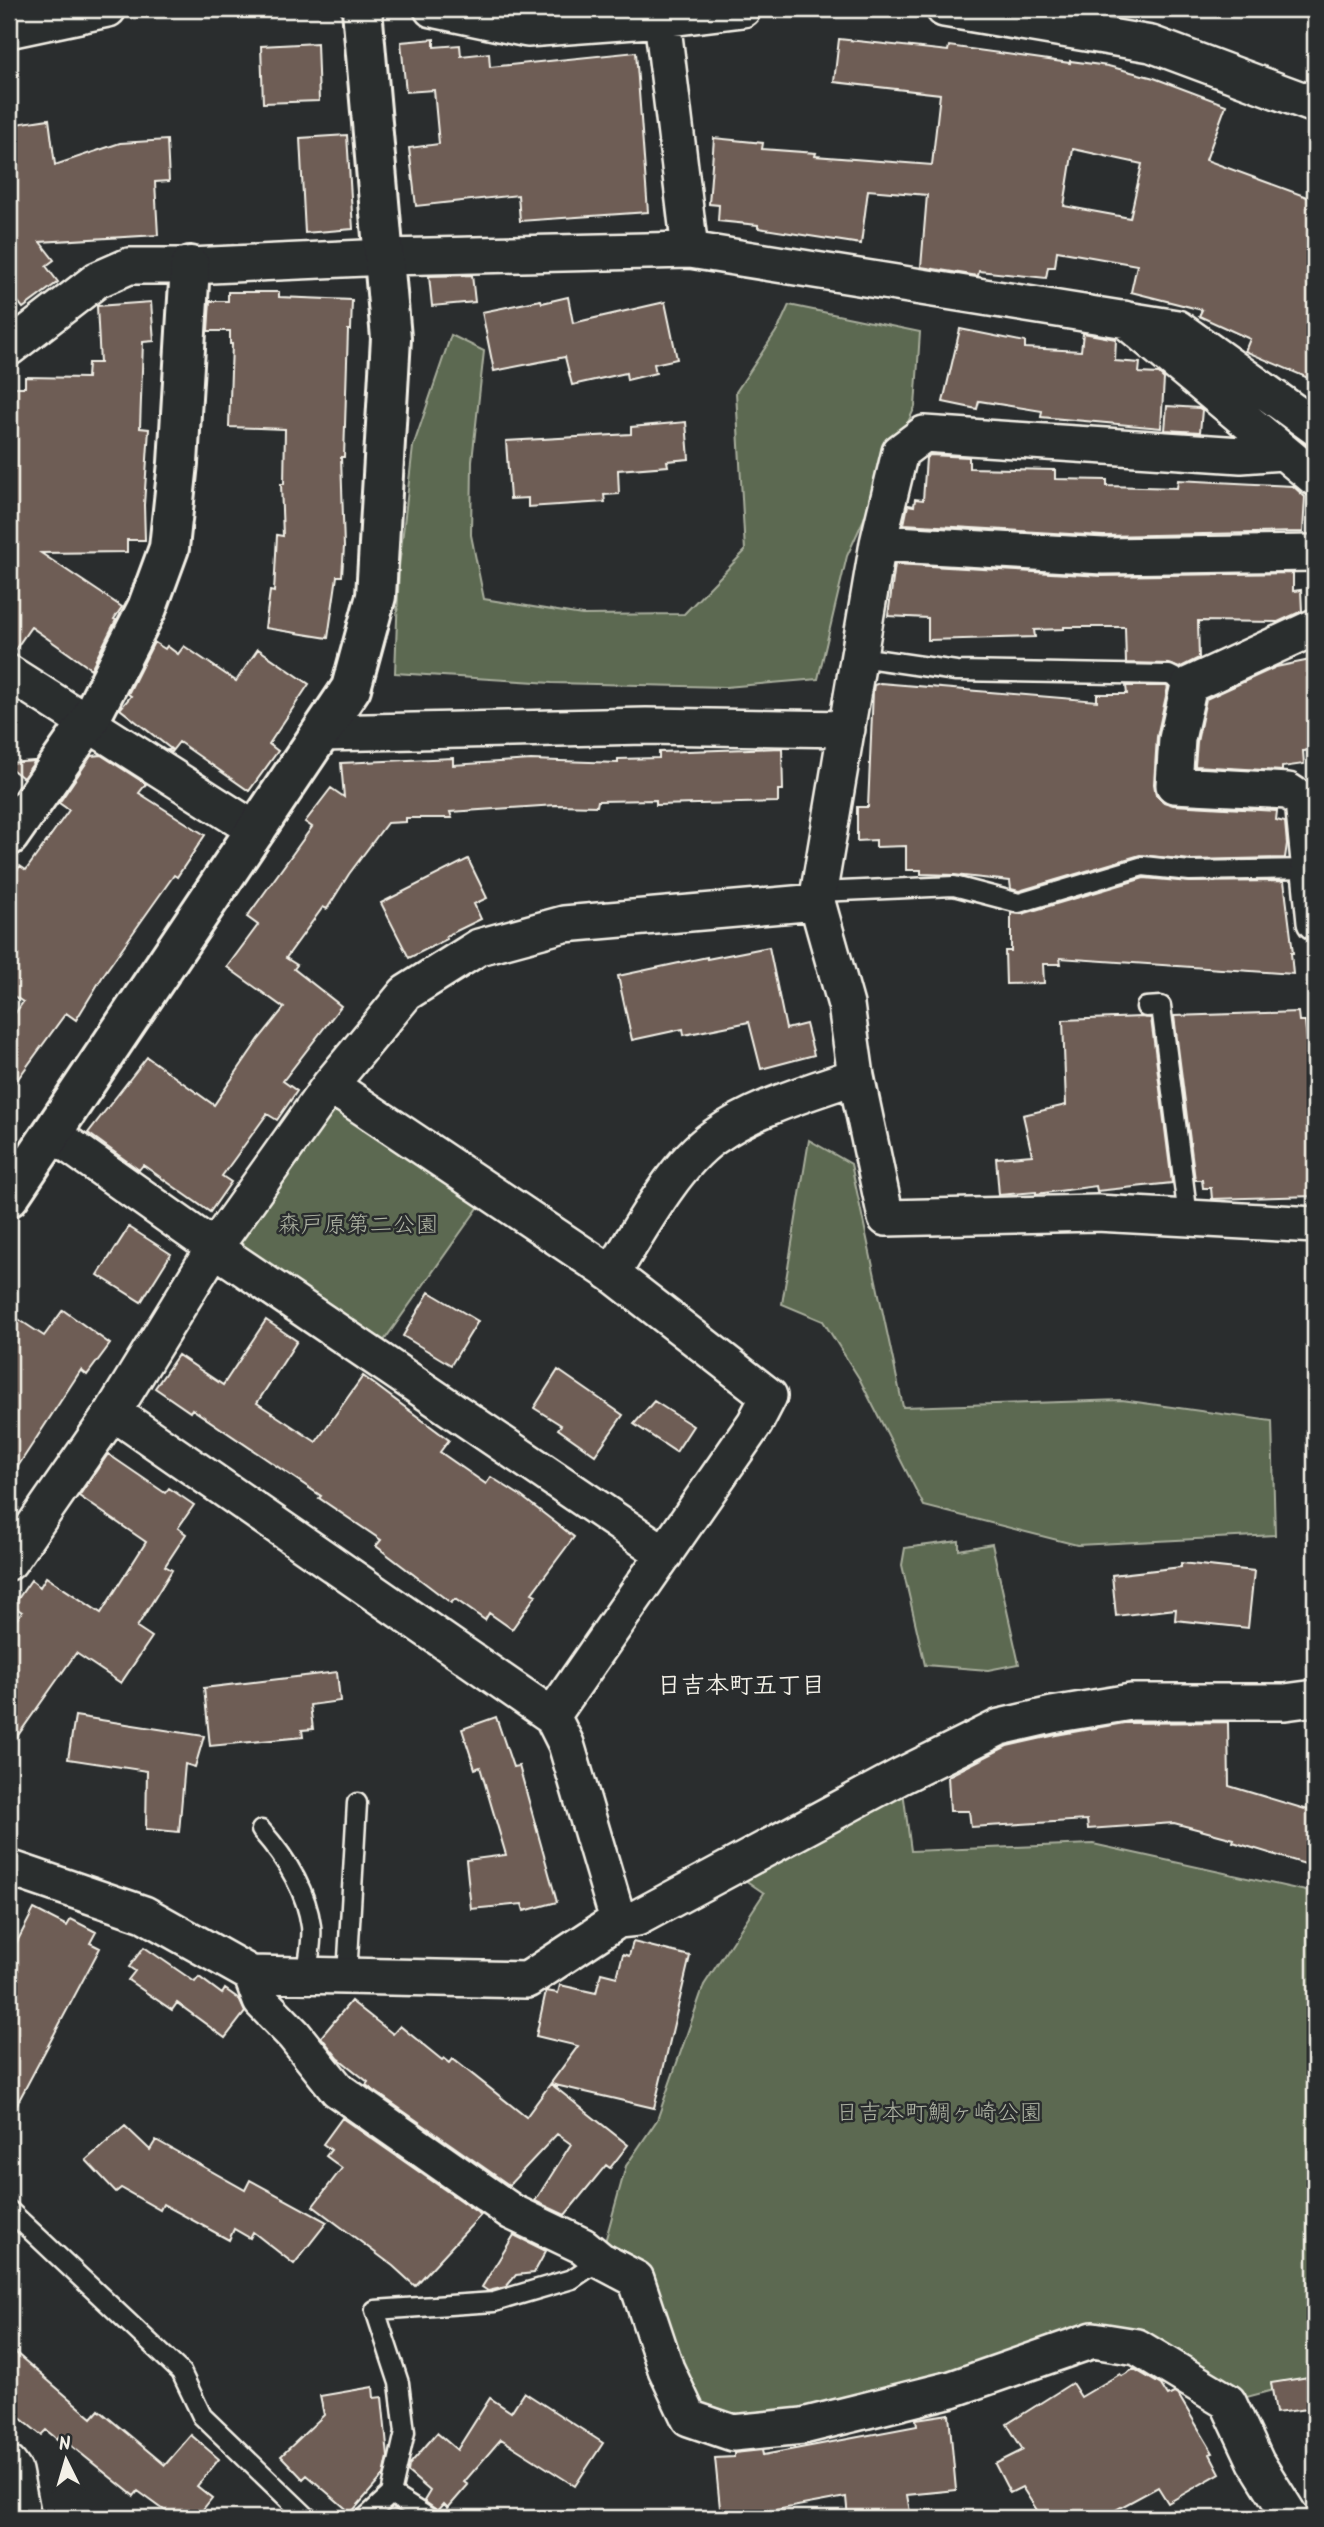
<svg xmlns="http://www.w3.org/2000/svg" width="1324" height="2527" font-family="Kalam,'Klee One',sans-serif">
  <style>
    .green { fill: #5b6951; stroke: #a8ad9c; stroke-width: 2 }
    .building { fill: #6e5d55; stroke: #f4f1e8; stroke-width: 2; fill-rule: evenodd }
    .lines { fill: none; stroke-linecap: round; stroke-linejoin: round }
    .service-casing { stroke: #f4f1e8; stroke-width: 23 }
    .minor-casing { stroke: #f4f1e8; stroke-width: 40 }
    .tertiary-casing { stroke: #f4f1e8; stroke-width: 44 }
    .service { stroke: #2a2d2e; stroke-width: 18 }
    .minor { stroke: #2a2d2e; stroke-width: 35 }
    .tertiary { stroke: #2a2d2e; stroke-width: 38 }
    .labels { text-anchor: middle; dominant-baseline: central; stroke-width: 5; stroke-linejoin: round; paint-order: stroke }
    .park-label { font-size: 23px; fill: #afb4a4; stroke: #2a2d2e }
    .neighbourhood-label { font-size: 24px; font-weight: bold; fill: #f4f1e8; stroke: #2a2d2e }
  </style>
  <rect width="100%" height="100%" fill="#2a2d2e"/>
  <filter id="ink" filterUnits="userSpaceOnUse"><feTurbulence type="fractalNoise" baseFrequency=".0143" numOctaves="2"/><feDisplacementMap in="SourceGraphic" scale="14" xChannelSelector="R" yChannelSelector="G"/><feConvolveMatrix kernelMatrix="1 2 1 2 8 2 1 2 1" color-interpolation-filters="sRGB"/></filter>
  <g filter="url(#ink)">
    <!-- green -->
    <path class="green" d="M789,305L920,332L915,407L847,556L818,679L726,687L552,683L395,673L399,567L413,447L451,335L484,351L472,461L471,535L484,599L582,615L684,614L745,551L736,392L779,327Z
      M335,1103L480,1205L378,1349L235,1245Z
      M809,1140L851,1164L903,1407L1122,1400L1272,1421L1275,1535L1077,1545L924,1506L859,1378L823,1321L782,1304Z
      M959,1541V1550L992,1544L1019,1664L988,1670L925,1665L902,1565L905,1548Z
      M901,1776L911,1851L1093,1844L1315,1893V2379L1228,2402L1137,2347L803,2426L689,2418L636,2279L600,2260L626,2166L657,2120L704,1985L764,1893L729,1869Z"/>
    <!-- building -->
    <path class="building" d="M434,39V47L460,45L461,56L489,53L490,67L636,52L648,212L520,221L518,195L416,206L409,148L439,144L434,90L406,92L401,42Z
      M839,39L948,51L949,46L1070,63V61L1108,66L1154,78L1226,105L1206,160L1315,200V381L1245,351L1250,339L1199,316L1202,310L1131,292L1137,265L1057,251L1055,267H1048L1046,278L979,271L978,276L921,267L927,195L868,190L861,244L758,228V225L718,221L719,205L709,204L714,138L763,143L762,149L816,153L815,156L932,165L940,94L834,82ZM1073,149L1142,164L1130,218L1064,206Z
      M317,43L319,101L263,103L261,46Z
      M49,119L55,165L120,143L167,140L169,181L155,182L158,235L40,242L54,260L46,266L58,282L23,308L9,290V125Z
      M347,135L353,229L305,233L300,138Z
      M472,275L475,302L432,306L429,276Z
      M228,292H279V297L352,300L351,330H348L344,457H341L344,547L342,576H337L328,638L265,628L270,591L274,592L277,535L283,536L281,484H284L285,429L229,427L232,344H230V331H208L210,301H228Z
      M568,297L573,323L665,302L677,359L654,364L656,373L627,380L626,373L572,385L565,357L494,371L482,312L541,300L542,303Z
      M151,302L154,341L143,342L140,428L149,429L144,505L145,540H127V552L41,553L122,607L114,619L116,620L91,669L31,627L12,654L9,653V387H25V377L87,378L88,363H100L97,306Z
      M960,329L1025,342V348L1081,351L1083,333L1116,339L1115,361L1140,363L1139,373L1159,374L1164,379L1161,428L1041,417L1042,411L979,401L977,409L943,402Z
      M1167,406L1199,408L1202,410L1200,432L1165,430Z
      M686,422L689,459L667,461L668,466L618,470L619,494L604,495L605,502L528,507V498L510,499L506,441L631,434V427Z
      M930,455L969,457V468L1055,470V479L1107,480V486L1177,488L1178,480L1293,486L1305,497L1303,532L1103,536L904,524L908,505L914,506L915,499L923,500L926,458Z
      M895,564L1102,576L1293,573V591L1301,590L1302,611L1278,622L1198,621L1199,658L1179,668L1169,664L1126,663L1125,627H1064V629L1034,630L1035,637L928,640V618L888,616Z
      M154,642L165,649L167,646L178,654L184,646L236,681L258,649L309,684L269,744L278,751L249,791L179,742L171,752L167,750L171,749L120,709L131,696L128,694Z
      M1315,659V750L1303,751L1304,764L1282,767V771L1195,766L1197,742L1206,699L1276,667Z
      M880,683L1097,701V694H1127L1126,686H1166L1168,687L1157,737L1154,784L1156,795L1164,802L1173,805L1277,811L1276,820L1285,822L1287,844L1285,858L1191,860L1140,855L1019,891L1011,889L1010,881L954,875L921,874V870H906V846L876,847V840L857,841V807H868L873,691L874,685Z
      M782,748L783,790H778V802L656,805V800L598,801L597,806L556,805L450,812L452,818H406V822L387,823L349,874L327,909L323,907L286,958L297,965L294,969L341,1006L283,1081L297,1091L277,1120L267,1114L222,1176L231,1182L210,1212L143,1165L139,1170L88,1133L147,1057L214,1105L259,1039L284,1008L227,967L258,925L247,917L312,827L305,822L331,788L344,797L341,763L453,758V765L531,760L618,763V759L659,758V752Z
      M101,755L146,784L139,793L205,835L177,877L174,875L106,971L76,1020L66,1013L9,1091V1022L23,1002L9,993V881L20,866L26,870L69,810L59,803L91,756Z
      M35,761L23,778L9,767V763Z
      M468,859L487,898L474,904L481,919L446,936L447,939L409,958L381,903Z
      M1144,878L1190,882L1284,881L1293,953H1291L1293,974L1060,958L1061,964H1043L1044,983L1006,984L1005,951H1011V913L1022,914Z
      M769,947L786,1029L806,1024L814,1055L761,1069L749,1022L684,1035L683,1029L632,1040L618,976L707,957V959Z
      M1298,1012L1299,1021H1305L1311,1084L1315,1083V1196L1212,1199L1211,1188H1203L1202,1180H1195L1174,1016Z
      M1141,1017L1151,1018L1172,1183L1097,1191L1096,1186L1036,1194V1192L999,1195L996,1158L1032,1155L1023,1115L1066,1105L1063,1020Z
      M129,1227L171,1254L141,1302L98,1275Z
      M429,1292L478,1321L451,1365L403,1336Z
      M63,1310L110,1344L87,1375L81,1370L9,1480V1313L44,1336Z
      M266,1320L297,1341L257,1403L316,1442L363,1376L449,1440L440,1452L486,1484L491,1477L521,1496L574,1537L532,1593L536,1595L512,1629L489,1613L485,1620L455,1599L451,1603L376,1546L381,1540L319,1498L321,1496L192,1409L190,1412L155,1388L178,1355L223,1385Z
      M558,1370L623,1415L595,1455L558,1429L561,1425L534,1408Z
      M654,1401L693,1426L676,1452L634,1424Z
      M108,1454L165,1493L169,1488L194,1505L178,1528L186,1534L165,1566L172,1570L137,1627L152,1637L121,1683L76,1653L9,1748V1630L22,1612L13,1606L31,1580L40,1587L46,1577L101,1613L146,1542L79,1496Z
      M1181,1563L1254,1571L1248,1628L1175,1620L1176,1609L1116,1616L1112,1575L1181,1567Z
      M337,1672L340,1701L310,1705L313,1729L302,1730L303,1737L210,1746L204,1688Z
      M75,1716L204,1736L195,1767L185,1764L179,1832L146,1829L147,1771L68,1759Z
      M496,1717L513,1767L519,1766L557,1902L524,1911L522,1904L471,1909L466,1860L506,1855L480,1767L475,1769L462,1729Z
      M1228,1722L1229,1786L1315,1812V1867L1233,1842L1234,1839L1174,1823L1088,1829L1087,1820L971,1827L969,1811H950L948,1776L1007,1746L1056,1735L1124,1723Z
      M34,1909L67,1926L71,1919L96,1932L90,1943L100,1948L9,2119V1957Z
      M633,1942L690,1956L654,2108L551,2084L628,2145L610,2168L606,2165L565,2215L535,2201L571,2144L557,2134L509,2185L366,2085L368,2082L338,2058L321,2037L351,2001L393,2034L400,2026L442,2060L444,2058L450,2063L453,2059L526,2117L578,2046L536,2036L546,1991L558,1993L560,1985L596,1993L601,1973L617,1977L623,1954L629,1956Z
      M144,1947L195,1982L199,1977L222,1994L225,1989L239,1999L245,2012L225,2038L177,2003L172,2010L128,1980L135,1971L129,1967Z
      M342,2118L481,2215L415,2286L393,2266L313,2206L342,2168L326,2156L331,2150L323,2144Z
      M125,2126L150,2150L156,2140L245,2190L250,2180L327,2222L294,2264L253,2232L250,2238L234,2229L229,2240L163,2204L160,2210L121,2188L116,2192L86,2160Z
      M514,2235L546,2251L534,2273L516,2275L506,2287L488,2291L482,2287Z
      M9,2347L92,2418L99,2410L165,2465L191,2435L219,2459L197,2486L212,2498L196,2518H175L138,2491L134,2496L59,2436L57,2439L46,2430L41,2435L9,2409Z
      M1134,2369L1161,2385L1168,2396L1174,2393L1179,2396L1213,2453L1210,2454L1220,2473L1168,2503L1158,2487L1101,2518H1042L1022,2487L1010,2493L995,2464L1023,2450L1007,2424L1072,2383L1081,2397L1120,2374L1122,2376Z
      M1315,2376V2408L1276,2413L1271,2383Z
      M373,2387L374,2398L382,2397L388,2457L384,2475L351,2513L307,2475L303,2479L281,2456L324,2415L320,2396Z
      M524,2392L603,2443L575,2486L501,2439L464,2482L468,2485L448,2508L444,2504L438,2511L424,2501L430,2491L408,2472L409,2465L437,2433L457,2450L490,2398L511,2412Z
      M949,2414L956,2490L907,2495L911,2518H848L846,2497L765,2512V2518H721L715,2458L734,2457V2453L762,2450L763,2455L917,2426L916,2419Z"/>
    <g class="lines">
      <!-- service casing -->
      <g class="service-casing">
        <path id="service" d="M860,657L956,671L1169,675L1189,685
          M819,892L954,886L1019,903L1143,866L1190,871L1315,869
          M1146,1007L1161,1006L1188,1217
          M261,1830C285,1857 306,1889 311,1926C313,1941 308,1960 307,1975
          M347,1976L357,1803
          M9,2210L181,2372L202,2416L308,2518
          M391,2494L429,2518
          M365,2518L391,2494L405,2432L399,2383L375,2310L494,2302L572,2279L600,2260"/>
      </g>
      <!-- minor casing -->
      <g class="minor-casing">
        <path id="minor" d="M432,9L527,29L662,19L743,9
          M944,9L1151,44L1315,105
          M662,19L690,250
          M9,30L108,9
          M1124,319L1315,478
          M9,348L97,280L129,266H190L386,257L690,250L1177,328L1315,427
          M1283,452L1241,455L924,434L900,452L878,543L817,902L846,1005L856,1076L886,1218L1097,1213L1315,1225
          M878,543L1103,556L1315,553
          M1315,627L1189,685L1177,739L1174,785L1288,791L1303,801L1315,922
          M9,673L257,831
          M322,733L646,726L847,729
          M330,1085L612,1274L769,1396L755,1423L552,1716
          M52,1133L214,1248L665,1554
          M612,1274C639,1231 673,1166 714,1137C756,1107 808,1093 856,1076
          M9,1562L113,1412L214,1248L330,1085L406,993L479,947L564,924L817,902
          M9,1868L144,1914L251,1974L527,1980L618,1920L566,1744L552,1716L113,1412
          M618,1920L637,1918L901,1776L1000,1727L1052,1715L1131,1702H1285L1315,1698
          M251,1974L261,2001L294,2035L338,2090L512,2212L583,2246L600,2260L636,2279L666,2369L689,2418L733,2433L803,2426L952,2389L1093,2340L1137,2347L1228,2402L1256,2462L1291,2518
          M9,2464L14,2471L23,2518"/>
      </g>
      <!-- tertiary casing -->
      <g class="tertiary-casing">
        <path id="tertiary" d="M9,836L88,723L147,608L169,548L178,463L190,266
          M9,1197L351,688L376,596L391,338L362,9"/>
      </g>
      <!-- service -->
      <use href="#service" class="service"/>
      <!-- minor -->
      <use href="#minor" class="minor"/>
      <!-- tertiary -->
      <use href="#tertiary" class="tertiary"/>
    </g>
  </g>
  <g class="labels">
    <!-- park labels -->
    <g class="park-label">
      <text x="358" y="1226">森戸原第二公園</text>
      <text x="939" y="2114">日吉本町鯛ヶ崎公園</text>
    </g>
    <!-- neighbourhood labels -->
    <g class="neighbourhood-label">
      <text x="741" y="1686">日吉本町五丁目</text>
    </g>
  </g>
  <!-- margin -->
  <rect width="1324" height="2527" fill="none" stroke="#2a2d2e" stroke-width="35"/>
  <rect x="18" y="18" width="1289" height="2492" fill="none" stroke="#f4f1e8" stroke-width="2.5" filter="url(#ink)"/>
  <!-- north arrow -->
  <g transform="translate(66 2460) rotate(355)" stroke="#2a2d2e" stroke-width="5" paint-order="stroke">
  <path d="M0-5L12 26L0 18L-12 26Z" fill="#f4f1e8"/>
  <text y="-10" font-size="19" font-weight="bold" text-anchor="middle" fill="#f4f1e8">N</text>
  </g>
</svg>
